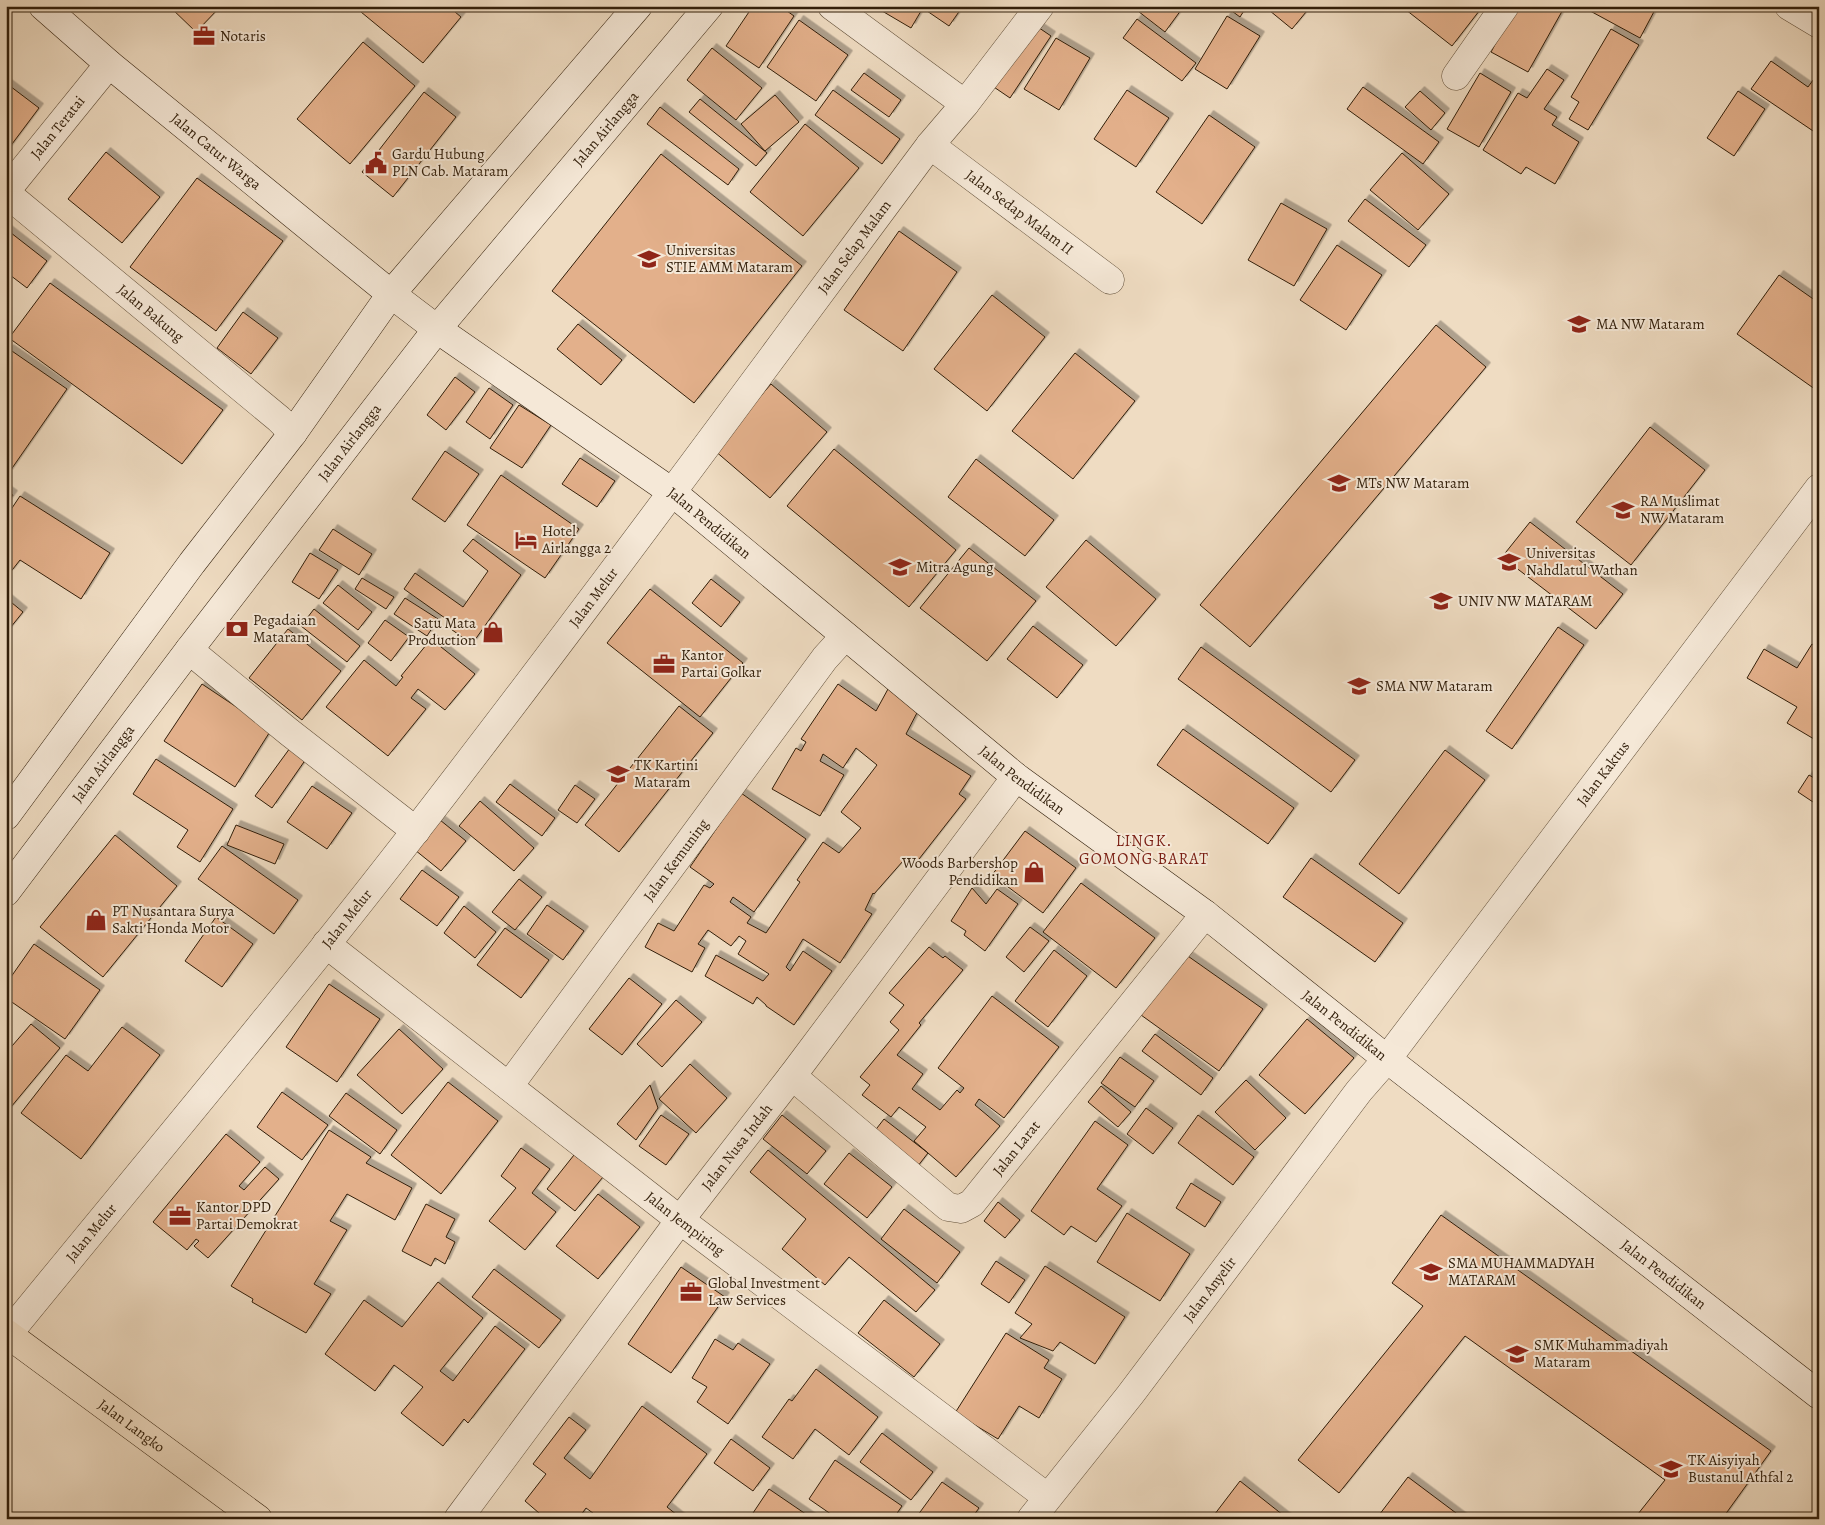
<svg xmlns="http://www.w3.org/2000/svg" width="1825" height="1525" font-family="Alegreya,serif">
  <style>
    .building { fill: #e3b08b; stroke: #311e0a; filter: url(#shadow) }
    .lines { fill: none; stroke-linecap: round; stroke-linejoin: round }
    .minor-casing { stroke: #604e38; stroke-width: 29 }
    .tertiary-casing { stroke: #604e38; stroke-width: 29 }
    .secondary-casing { stroke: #311e0a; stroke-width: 29 }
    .primary-casing { stroke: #311e0a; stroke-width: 29 }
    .minor { stroke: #f5e8d7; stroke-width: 28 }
    .tertiary { stroke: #f5e8d7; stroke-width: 28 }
    .secondary { stroke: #f5e8d7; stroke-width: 28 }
    .primary { stroke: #efdcc2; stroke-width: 28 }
    .labels { text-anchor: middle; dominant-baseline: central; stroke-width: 4; stroke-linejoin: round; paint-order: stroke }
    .poi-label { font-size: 15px; fill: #311e0a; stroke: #f5e8d7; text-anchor: start }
    .street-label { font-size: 15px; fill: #311e0a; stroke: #f5e8d7 }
    .neighbourhood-label { font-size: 16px; letter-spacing: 1px; fill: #7a1f14; stroke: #f5e8d7 }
  </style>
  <defs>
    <filter id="shadow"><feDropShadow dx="4.5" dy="-4.5" stdDeviation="0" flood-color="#0004"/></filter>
  </defs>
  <rect width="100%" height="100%" fill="#efdcc2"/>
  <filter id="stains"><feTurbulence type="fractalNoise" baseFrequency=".004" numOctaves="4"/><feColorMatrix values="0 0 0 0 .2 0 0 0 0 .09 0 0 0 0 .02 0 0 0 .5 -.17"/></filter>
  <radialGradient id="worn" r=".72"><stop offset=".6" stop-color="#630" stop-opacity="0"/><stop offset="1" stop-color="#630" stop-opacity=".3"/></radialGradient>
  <!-- building -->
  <path class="building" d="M169,6H221L196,32Z
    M365,6H448L461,17L423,63L361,12Z
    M753,6H780L794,16L759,68L726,46Z
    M878,6H924L911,28L877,8Z
    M930,6H963L949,26L927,11Z
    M1135,6H1184L1165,32L1134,8Z
    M1225,6H1247L1240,17Z
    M1264,6H1311L1292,29Z
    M1401,6H1483L1452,46Z
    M1516,6H1565L1528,72L1491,52Z
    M1581,6H1657L1640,38Z
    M1227,16L1260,36L1227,89L1195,69Z
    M1137,19L1196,63L1182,81L1123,38Z
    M799,20L848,55L816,101L767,67Z
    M1029,21L1051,36L1010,98L988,83Z
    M1611,29L1639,45L1588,130L1569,119L1579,102L1571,97Z
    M1056,38L1090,58L1059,110L1024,89Z
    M363,42L415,86L350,164L297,119Z
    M712,48L762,88L736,120L687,80Z
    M1771,61L1808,87L1819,72V135L1751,89Z
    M1547,69L1564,80L1544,109L1557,117L1552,125L1579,142L1555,184L1526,167L1521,174L1483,150L1518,93L1527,98Z
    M864,73L901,100L889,117L851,90Z
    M1480,73L1511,92L1479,147L1447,129Z
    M6,83L39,108L6,152Z
    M1363,87L1439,142L1423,164L1347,109Z
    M833,90L900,139L882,164L815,115Z
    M1127,90L1169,118L1136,167L1094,139Z
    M1420,91L1445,113L1431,130L1405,107Z
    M1738,91L1765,109L1734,156L1707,138Z
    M424,92L456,117L393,197L362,172Z
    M775,95L799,122L765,151L741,124Z
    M700,99L767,153L756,166L689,112Z
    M660,107L739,169L728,185L647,124Z
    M1209,115L1255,147L1202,224L1156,192Z
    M805,124L859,168L803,236L750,192Z
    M106,152L160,197L122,243L68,199Z
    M1402,153L1449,194L1418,230L1370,190Z
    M661,154L802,266L694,403L552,291Z
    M197,178L283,241L216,331L130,267Z
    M1365,199L1426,245L1409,267L1348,221Z
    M1281,203L1327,229L1294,286L1248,260Z
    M6,229L47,261L27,288L6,272Z
    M899,231L957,272L903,351L844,310Z
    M1337,245L1382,275L1346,330L1300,300Z
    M1779,275L1819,303V392L1737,334Z
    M50,283L223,410L182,464L9,338Z
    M992,295L1045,337L987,411L934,369Z
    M243,312L278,338L251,374L217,348Z
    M578,324L622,360L601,385L557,349Z
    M1436,325L1486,367L1250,647L1200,605Z
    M9,349L67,389L8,474L6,473V353Z
    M1075,353L1135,401L1073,479L1012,431Z
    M455,377L475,392L446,430L427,415Z
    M771,384L827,432L770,498L714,450Z
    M489,388L513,405L490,439L466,422Z
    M519,405L551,425L522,468L490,448Z
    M1650,427L1705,470L1631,565L1576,522Z
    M834,449L956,550L909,607L787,506Z
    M445,451L479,474L445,522L412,499Z
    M580,458L615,481L597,507L562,484Z
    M976,459L1054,520L1025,556L948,497Z
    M501,475L579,529L545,578L467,525Z
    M6,490L13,495L6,505Z
    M20,496L110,553L81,599L20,560L9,574L6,572V517Z
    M1530,522L1623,594L1596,629L1502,557Z
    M333,529L372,554L359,575L319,550Z
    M473,539L521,575L472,644L448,627L452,623L404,589L415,573L463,607L488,571L463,551Z
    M1086,540L1156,599L1116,646L1046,587Z
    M969,548L1036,601L987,661L920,608Z
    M310,553L338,570L319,599L292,582Z
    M362,578L394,597L386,609L355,589Z
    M711,579L740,602L721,627L692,603Z
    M338,585L372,612L358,630L323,603Z
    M650,589L743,663L700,717L607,643Z
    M6,598L23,612L6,633Z
    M405,598L438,619L427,636L394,614Z
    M314,609L360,646L347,662L301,626Z
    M385,620L409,637L391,661L368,643Z
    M1033,626L1083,665L1057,698L1007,659Z
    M1558,627L1584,645L1512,749L1486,731Z
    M288,629L341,671L302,720L249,678Z
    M431,639L475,674L445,710L418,689L411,698L426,709L388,756L326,707L364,660L396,686L403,677L401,676Z
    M1812,644L1819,648V742L1787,723L1797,707L1747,678L1764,649L1797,668Z
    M1201,647L1355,760L1331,792L1178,679Z
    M202,684L271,730L235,787L164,741Z
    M838,684L876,711L888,689L920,707L906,734L971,776L959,794L966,799L912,868L903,861L874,894L873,893L865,910L872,914L840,963L803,939L786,967L790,971L803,951L832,971L794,1025L766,1006V1005L757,997L753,1004L705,976L716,955L763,981L769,974L738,954L746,941L739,936L731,946L708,930L698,944L705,948L692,972L645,947L658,923L674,931L704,885L710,888L714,884L690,867L741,793L806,839L754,912L733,897L730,902L751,917L747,923L766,933L800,882L797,880L823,842L839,853L861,828L841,812L877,765L856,748L843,768L823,754L820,761L844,775L820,816L772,789L796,748L801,751L806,742L801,739Z
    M679,706L713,733L619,852L585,825Z
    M1183,729L1294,808L1268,844L1157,765Z
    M290,748L306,759L272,808L255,796Z
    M1445,750L1485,780L1399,894L1359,864Z
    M156,759L233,809L200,862L177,847L188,830L133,794Z
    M1809,775L1819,781V806L1798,792Z
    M510,784L555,818L542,836L496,802Z
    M575,785L595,799L577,823L558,810Z
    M312,786L352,813L327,849L287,822Z
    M480,801L534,848L514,871L459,826Z
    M440,820L466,841L441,871L415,850Z
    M236,825L284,844L275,864L227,845Z
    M1025,831L1076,868L1043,913L992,875Z
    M115,835L177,886L103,977L40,927Z
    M222,846L298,900L274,934L198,879Z
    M1311,858L1403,923L1375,962L1283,897Z
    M422,870L459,897L437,926L400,899Z
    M519,879L542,897L515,930L492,912Z
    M1081,883L1155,938L1116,988L1043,932Z
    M972,888L986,904L997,889L1018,904L985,951L964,935L966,931L951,921Z
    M547,905L584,931L563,960L527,934Z
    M464,906L496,932L475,958L444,933Z
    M216,917L253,944L222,987L185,961Z
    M1030,927L1049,941L1024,972L1006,957Z
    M505,928L549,960L521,998L477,965Z
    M34,944L100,990L65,1039L6,998V984Z
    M929,947L943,958L945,956L963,970L919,1023L921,1025L897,1055L923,1074L912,1089L940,1110L957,1090L960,1093L964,1088L938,1068L992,996L1059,1047L1004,1118L979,1099L975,1105L1000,1126L956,1177L914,1141L926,1127L899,1107L891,1117L862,1095L870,1085L860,1077L899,1030L890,1022L904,1005L889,993Z
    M1054,950L1087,976L1048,1027L1015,1001Z
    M1185,954L1263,1009L1219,1071L1141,1015Z
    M629,978L662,1004L622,1055L589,1029Z
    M329,984L380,1019L337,1082L286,1047Z
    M676,1000L702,1022L662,1067L637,1044Z
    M1307,1019L1354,1058L1305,1114L1259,1075Z
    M31,1024L60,1048L6,1113V1053Z
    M122,1027L160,1055L81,1159L21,1113L66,1055L88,1071Z
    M399,1029L443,1069L402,1114L357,1075Z
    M1155,1034L1213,1078L1201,1095L1142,1051Z
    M1120,1057L1154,1081L1135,1107L1101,1083Z
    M690,1064L727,1098L696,1133L659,1099Z
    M1246,1080L1286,1118L1255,1150L1215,1112Z
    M448,1082L498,1121L441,1194L391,1155Z
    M650,1085L658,1108L636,1140L617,1124Z
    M1101,1086L1131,1112L1118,1127L1088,1102Z
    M282,1092L328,1125L302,1160L257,1127Z
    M346,1093L397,1130L380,1154L329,1116Z
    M1146,1108L1173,1128L1153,1154L1127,1134Z
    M661,1115L689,1134L666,1165L639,1146Z
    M782,1115L826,1151L807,1174L763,1139Z
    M1198,1115L1254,1157L1233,1185L1178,1143Z
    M884,1119L928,1153L914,1171L870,1137Z
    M1095,1121L1128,1145L1097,1189L1122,1206L1096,1242L1071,1226L1064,1235L1031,1211Z
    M329,1130L371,1157L366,1163L412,1188L395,1220L347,1194L330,1221L347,1230L314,1284L331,1294L306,1333L252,1302L253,1299L231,1286Z
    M226,1134L260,1162L239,1186L244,1190L265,1167L279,1179L208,1258L194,1246L199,1241L196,1239L187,1250L153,1222Z
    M521,1148L550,1169L532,1193L556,1212L525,1250L489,1221L516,1188L501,1176Z
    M768,1150L935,1290L916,1312L849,1257L825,1285L782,1249L806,1219L750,1172Z
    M849,1153L892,1187L867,1218L824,1184Z
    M574,1155L603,1177L575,1211L547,1189Z
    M1191,1183L1221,1202L1205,1227L1176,1208Z
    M598,1194L640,1227L598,1279L556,1246Z
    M998,1202L1020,1220L1005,1238L984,1221Z
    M426,1204L455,1219L446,1237L455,1242L445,1264L435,1258L431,1266L402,1251Z
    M904,1209L960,1252L937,1283L881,1239Z
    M1127,1213L1190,1254L1160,1301L1097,1262Z
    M1441,1215L1771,1451L1722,1519H1634L1665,1480L1465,1336L1339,1493L1298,1460L1423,1306L1392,1283Z
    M996,1261L1025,1280L1009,1303L981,1284Z
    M1045,1266L1125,1317L1095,1364L1060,1342L1053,1351L1020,1338L1032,1324L1015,1313Z
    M681,1267L725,1297L671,1373L628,1344Z
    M494,1269L561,1320L539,1348L472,1297Z
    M438,1282L483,1318L440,1371L453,1381L495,1326L525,1349L468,1423L464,1419L443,1446L401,1413L423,1387L394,1365L375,1391L325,1354L364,1300L402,1327Z
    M884,1300L940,1344L914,1377L858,1333Z
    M1006,1333L1049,1360L1044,1368L1062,1379L1039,1418L1019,1406L998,1439L955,1413Z
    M715,1339L733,1350L738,1343L770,1364L728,1424L697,1402L707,1387L692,1378Z
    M816,1369L878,1417L849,1455L815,1429L793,1459L762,1437L789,1399L792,1401Z
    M642,1406L707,1454L667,1507L682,1519H601L586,1508L578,1519H546L525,1501L546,1474L533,1464L569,1417L586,1430L564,1458L590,1479Z
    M882,1433L933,1472L911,1500L860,1462Z
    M731,1439L770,1468L753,1491L714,1463Z
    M835,1460L902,1506L893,1519H838L809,1499Z
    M1408,1477L1464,1519H1376Z
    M1240,1481L1288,1519H1211Z
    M942,1482L979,1508L971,1519H915Z
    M769,1489L813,1519H749Z"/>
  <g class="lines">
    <!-- minor casing -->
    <g class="minor-casing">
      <g id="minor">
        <path d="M832,6L965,104"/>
        <path d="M1456,76L1505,6"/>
        <path id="s1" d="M930,145L1110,280"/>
        <path id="s2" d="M6,191L109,64"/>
        <path id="s3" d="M6,193L279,419L293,433"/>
        <path d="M189,650L289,732L416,831"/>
        <path id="s4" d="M326,944L680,1220L1047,1497"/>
        <path id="s5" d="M792,1076L948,1207L961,1209L972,1203L1205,914"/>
        <path id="s6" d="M509,1086L825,658L845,636"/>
        <path id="s7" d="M8,1334C145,1166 285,1000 417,829C592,603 760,373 930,145L965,104L1040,6"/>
        <path id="s8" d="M458,1519L680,1220L792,1076L1016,777"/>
        <path id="s9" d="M1031,1519L1130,1395L1359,1091L1387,1059L1819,488"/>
      </g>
    </g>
    <!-- tertiary casing -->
    <g class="tertiary-casing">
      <path id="tertiary" d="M1789,6L1819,24"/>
    </g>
    <!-- secondary casing -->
    <g class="secondary-casing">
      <g id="secondary">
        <path id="s10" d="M43,6L109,64L391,294L437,329L672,492L1016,777L1205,914L1387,1059L1819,1395"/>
        <path d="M6,816L192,563L293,433L391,294L638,6"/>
        <path id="s11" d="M6,892L189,650L437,329L709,6"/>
      </g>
    </g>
    <!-- primary casing -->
    <g class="primary-casing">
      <g id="primary">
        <path id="s12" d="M6,1333L258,1519"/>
      </g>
    </g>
    <!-- minor -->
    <use href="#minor" class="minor"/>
    <!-- tertiary -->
    <use href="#tertiary" class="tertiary"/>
    <!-- secondary -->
    <use href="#secondary" class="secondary"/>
    <!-- primary -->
    <use href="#primary" class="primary"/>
  </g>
  <!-- icons -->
  <defs>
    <g id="office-bare" transform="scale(1.725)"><path d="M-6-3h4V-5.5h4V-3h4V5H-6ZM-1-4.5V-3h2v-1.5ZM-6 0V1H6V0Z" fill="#8f2418" stroke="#f5e8d7" stroke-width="2.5" paint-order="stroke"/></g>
    <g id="civic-bare" transform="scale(1.725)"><path d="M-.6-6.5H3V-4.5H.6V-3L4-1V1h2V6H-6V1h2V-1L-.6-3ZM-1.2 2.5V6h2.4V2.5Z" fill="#8f2418" stroke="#f5e8d7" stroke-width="2.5" paint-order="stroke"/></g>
    <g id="university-bare" transform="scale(1.725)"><path d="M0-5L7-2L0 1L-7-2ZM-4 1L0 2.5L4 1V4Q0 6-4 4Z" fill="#8f2418" stroke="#f5e8d7" stroke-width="2.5" paint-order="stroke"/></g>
    <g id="school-bare" transform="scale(1.725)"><path d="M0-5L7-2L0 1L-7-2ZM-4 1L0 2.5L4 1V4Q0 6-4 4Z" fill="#8f2418" stroke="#f5e8d7" stroke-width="2.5" paint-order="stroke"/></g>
    <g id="hotel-bare" transform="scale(1.725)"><path d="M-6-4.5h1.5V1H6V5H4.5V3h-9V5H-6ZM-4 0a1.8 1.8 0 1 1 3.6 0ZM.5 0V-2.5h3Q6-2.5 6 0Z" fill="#8f2418" stroke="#f5e8d7" stroke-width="2.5" paint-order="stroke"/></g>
    <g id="bank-bare" transform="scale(1.725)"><path d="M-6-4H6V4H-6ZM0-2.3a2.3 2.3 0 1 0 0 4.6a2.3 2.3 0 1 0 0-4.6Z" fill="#8f2418" stroke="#f5e8d7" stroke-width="2.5" paint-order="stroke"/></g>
    <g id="shop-bare" transform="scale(1.725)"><path d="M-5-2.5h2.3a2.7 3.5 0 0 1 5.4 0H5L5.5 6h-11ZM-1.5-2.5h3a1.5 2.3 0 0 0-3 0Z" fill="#8f2418" stroke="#f5e8d7" stroke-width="2.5" paint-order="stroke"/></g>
  </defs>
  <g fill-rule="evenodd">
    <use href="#office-bare" x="204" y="36"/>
    <use href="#civic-bare" x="376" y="163"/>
    <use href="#university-bare" x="649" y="259"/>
    <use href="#school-bare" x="1579" y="324"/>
    <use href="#school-bare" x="1339" y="483"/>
    <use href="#school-bare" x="1623" y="510"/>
    <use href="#hotel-bare" x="526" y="540"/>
    <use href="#university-bare" x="1509" y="562"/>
    <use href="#school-bare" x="900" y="567"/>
    <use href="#university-bare" x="1441" y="601"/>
    <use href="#bank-bare" x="237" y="629"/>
    <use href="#shop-bare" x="493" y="632"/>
    <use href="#office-bare" x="664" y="664"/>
    <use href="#school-bare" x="1359" y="686"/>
    <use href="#school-bare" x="618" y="774"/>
    <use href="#shop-bare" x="1034" y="872"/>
    <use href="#shop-bare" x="96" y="920"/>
    <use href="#office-bare" x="180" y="1216"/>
    <use href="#school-bare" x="1431" y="1272"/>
    <use href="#office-bare" x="691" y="1292"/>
    <use href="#school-bare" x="1517" y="1354"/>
    <use href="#school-bare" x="1671" y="1469"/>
  </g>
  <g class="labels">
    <!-- poi labels -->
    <g class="poi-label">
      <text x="220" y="36">Notaris</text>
      <text x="392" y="154">Gardu Hubung<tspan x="392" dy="17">PLN Cab. Mataram</tspan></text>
      <text x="666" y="250">Universitas<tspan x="666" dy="17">STIE AMM Mataram</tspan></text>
      <text x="1596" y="324">MA NW Mataram</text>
      <text x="1356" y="483">MTs NW Mataram</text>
      <text x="1640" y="501">RA Muslimat<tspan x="1640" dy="17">NW Mataram</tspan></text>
      <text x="542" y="531">Hotel<tspan x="542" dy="17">Airlangga 2</tspan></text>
      <text x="1526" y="553">Universitas<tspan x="1526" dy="17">Nahdlatul Wathan</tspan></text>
      <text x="916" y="567">Mitra Agung</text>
      <text x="1458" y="601">UNIV NW MATARAM</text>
      <text x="253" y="620">Pegadaian<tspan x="253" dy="17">Mataram</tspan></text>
      <text x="476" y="623" text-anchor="end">Satu Mata<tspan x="476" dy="17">Production</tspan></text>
      <text x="681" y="655">Kantor<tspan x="681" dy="17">Partai Golkar</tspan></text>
      <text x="1376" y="686">SMA NW Mataram</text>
      <text x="634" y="765">TK Kartini<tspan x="634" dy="17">Mataram</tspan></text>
      <text x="1018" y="863" text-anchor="end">Woods Barbershop<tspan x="1018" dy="17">Pendidikan</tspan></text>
      <text x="112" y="911">PT Nusantara Surya<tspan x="112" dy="17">Sakti Honda Motor</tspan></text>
      <text x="196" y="1207">Kantor DPD<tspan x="196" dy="17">Partai Demokrat</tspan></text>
      <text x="1448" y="1263">SMA MUHAMMADYAH<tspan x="1448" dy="17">MATARAM</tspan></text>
      <text x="708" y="1283">Global Investment<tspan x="708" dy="17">Law Services</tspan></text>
      <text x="1534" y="1345">SMK Muhammadiyah<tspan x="1534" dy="17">Mataram</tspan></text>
      <text x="1688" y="1460">TK Aisyiyah<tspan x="1688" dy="17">Bustanul Athfal 2</tspan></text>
    </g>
    <!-- street labels -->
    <g class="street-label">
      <text stroke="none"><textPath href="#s2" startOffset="82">Jalan Teratai</textPath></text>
      <text stroke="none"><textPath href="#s11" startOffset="971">Jalan Airlangga</textPath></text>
      <text stroke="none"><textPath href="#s10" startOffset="226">Jalan Catur Warga</textPath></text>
      <text stroke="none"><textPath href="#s1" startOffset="112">Jalan Sedap Malam II</textPath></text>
      <text stroke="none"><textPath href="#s7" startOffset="1378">Jalan Selap Malam</textPath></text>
      <text stroke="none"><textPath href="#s3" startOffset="188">Jalan Bakung</textPath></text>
      <text stroke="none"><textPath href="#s11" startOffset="566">Jalan Airlangga</textPath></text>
      <text stroke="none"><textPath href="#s10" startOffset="844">Jalan Pendidikan</textPath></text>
      <text stroke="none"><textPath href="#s7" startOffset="941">Jalan Melur</textPath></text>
      <text stroke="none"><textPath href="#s11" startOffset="161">Jalan Airlangga</textPath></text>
      <text stroke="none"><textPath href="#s9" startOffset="940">Jalan Kaktus</textPath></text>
      <text stroke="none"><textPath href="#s10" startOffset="1249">Jalan Pendidikan</textPath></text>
      <text stroke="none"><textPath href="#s6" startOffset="281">Jalan Kemuning</textPath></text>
      <text stroke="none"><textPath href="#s7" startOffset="536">Jalan Melur</textPath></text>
      <text stroke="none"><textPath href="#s10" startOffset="1654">Jalan Pendidikan</textPath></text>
      <text stroke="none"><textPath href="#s8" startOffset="465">Jalan Nusa Indah</textPath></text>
      <text stroke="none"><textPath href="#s5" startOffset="300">Jalan Larat</textPath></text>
      <text stroke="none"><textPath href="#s4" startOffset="455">Jalan Jempiring</textPath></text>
      <text stroke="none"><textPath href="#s7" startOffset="131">Jalan Melur</textPath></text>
      <text stroke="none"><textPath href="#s10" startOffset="2059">Jalan Pendidikan</textPath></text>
      <text stroke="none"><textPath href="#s9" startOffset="291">Jalan Anyelir</textPath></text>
      <text stroke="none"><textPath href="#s12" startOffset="156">Jalan Langko</textPath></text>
    </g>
    <!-- neighbourhood labels -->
    <g class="neighbourhood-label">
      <text x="1144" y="841">LINGK.<tspan x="1144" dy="18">GOMONG BARAT</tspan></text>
    </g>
  </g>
  <!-- margin -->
  <rect width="1825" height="1525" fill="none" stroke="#efdcc2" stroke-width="25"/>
  <rect x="8" y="8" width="1810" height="1510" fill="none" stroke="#311e0a" stroke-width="2.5"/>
  <rect x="12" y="12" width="1800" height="1500" fill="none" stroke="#311e0a"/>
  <rect width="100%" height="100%" filter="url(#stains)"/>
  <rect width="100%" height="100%" fill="url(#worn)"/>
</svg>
